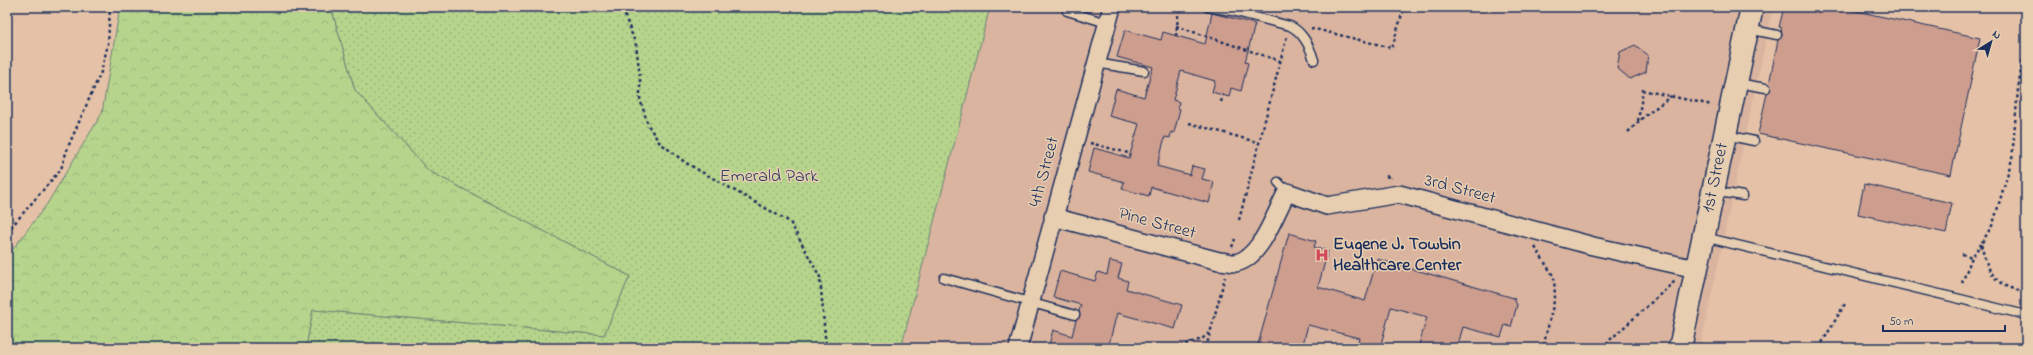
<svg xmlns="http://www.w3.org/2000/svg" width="2033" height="355" font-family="'Indie Flower',sans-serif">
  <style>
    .built { fill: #dab49f }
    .forest { fill: url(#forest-crowns); stroke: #688275 }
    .park { fill: url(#park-dots); stroke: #688275 }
    .building { fill: #cd9d8e; stroke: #1b2f5e }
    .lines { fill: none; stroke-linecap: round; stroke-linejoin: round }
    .lane-casing { stroke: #1b2f5e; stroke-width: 11 }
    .street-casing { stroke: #1b2f5e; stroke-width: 20 }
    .secondary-casing { stroke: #1b2f5e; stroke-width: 25 }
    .path { stroke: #1b2f5e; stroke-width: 2.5; stroke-dasharray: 3 3; stroke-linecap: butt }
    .lane { stroke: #e8ceb0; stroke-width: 8 }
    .street { stroke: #e8ceb0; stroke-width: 17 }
    .secondary { stroke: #e8ceb0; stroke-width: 22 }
    .labels { text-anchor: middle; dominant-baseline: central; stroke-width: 3; stroke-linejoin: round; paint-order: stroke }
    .street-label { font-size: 18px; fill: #1b2f5e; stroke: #e8ceb0 }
    .park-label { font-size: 18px; fill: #2a4063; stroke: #e8ceb0 }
    .poi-label { font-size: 18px; font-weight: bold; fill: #1b2f5e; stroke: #e8ceb0; text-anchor: start }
  </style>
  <defs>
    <pattern id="forest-crowns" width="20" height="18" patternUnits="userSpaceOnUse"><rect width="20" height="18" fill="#b6d48c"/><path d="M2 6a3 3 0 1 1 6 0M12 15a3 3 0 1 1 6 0" fill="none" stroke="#9cb67b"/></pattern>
    <pattern id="park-dots" width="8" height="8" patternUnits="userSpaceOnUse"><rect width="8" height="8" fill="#b6d48c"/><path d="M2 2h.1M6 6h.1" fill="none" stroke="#9cb67b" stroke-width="1.8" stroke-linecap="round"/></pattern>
  </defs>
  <rect width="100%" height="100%" fill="#e5c2a7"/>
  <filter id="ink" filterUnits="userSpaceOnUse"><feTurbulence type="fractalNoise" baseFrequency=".025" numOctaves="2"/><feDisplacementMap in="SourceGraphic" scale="8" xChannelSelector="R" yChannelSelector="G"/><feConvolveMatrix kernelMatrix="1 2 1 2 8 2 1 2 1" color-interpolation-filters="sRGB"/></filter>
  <g filter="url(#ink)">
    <!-- built -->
    <path class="built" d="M990,7H1773L1700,348H901Z"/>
    <!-- forest -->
    <path class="forest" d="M120,7H331L355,90L429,171L630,276L604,335L313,310L306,348H8L7,257L47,204L102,113Z"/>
    <!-- park -->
    <path class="park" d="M331,7H990L901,348H306L313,310L604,335L630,276L429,171L355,90Z"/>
    <!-- building -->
    <path class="building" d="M1784,7H1838L1980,38L1951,175L1758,134L1767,93L1771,89L1769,84L1778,40L1782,36L1781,27H1779Z
      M1212,13L1255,24L1245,62L1248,63L1241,91L1231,88L1229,97L1212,92L1215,81L1181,71L1173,100L1179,102L1178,108L1180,109L1174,133L1171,132L1170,138L1165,137L1157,166L1190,175L1192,166L1205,169L1202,179L1214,182L1209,203L1151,187L1149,196L1122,189L1124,182L1088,172L1094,148L1129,158L1139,124L1109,116L1116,89L1144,97L1153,67L1117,57L1125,30L1161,40L1163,32L1205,44Z
      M1635,45L1648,55L1646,72L1630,79L1617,68L1620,52Z
      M1864,184L1952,203L1946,233L1858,214Z
      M1289,233L1316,241L1314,247L1328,251L1318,287L1365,301L1377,259L1514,298L1517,305L1511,327L1505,325L1501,337L1463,327L1457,348H1418L1427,317L1391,307L1380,348H1356L1359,338L1308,325L1302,348H1257Z
      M1110,261L1122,264L1118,278L1128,281L1126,289L1182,305L1175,329L1117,313L1108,348H1048L1053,330L1072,336L1076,320L1080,316L1079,311L1081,305L1053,297L1060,271L1095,281L1098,272L1107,275Z"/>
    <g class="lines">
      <!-- lane casing -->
      <g class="lane-casing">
        <path id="lane" d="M1207,7L1232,11L1290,26C1303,32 1310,47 1314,60
          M1067,11L1107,23
          M1748,29L1777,35
          M1096,63L1144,71
          M1737,83L1766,88
          M1726,135L1754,141
          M1278,182L1287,192
          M1713,191L1743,196
          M1704,237L2026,315
          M944,278L1075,315"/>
      </g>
      <!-- street casing -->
      <g class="street-casing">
        <path id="street" d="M1053,217L1219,261C1224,261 1230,263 1235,263C1261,259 1275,213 1287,192L1327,206L1399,194L1593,246L1696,269
          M1018,348L1112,7"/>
      </g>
      <!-- secondary casing -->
      <g class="secondary-casing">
        <g id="secondary">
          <path id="s1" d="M1680,348L1752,7"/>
        </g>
      </g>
      <!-- path -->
      <path class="path" d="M616,7L625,16L636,45L640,77V99L648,125L659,142L686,163L790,222L820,277L826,348
        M1633,7H1634
        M1176,26L1280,61
        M1311,28L1392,48L1404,7
        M1176,36L1179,7
        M2026,42L2018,89L2012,159L1993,224L1981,244C1987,270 1995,289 2026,291
        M1642,90L1712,105
        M1221,102L1223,95
        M1638,121L1643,90
        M1189,123L1260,143
        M1628,132L1645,116L1671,96
        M1090,143L1128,153
        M1386,176L1392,178
        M1239,220L1287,36
        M7,232L61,169L68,147L101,72L108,44L110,7
        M1232,247L1235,239
        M1535,247L1554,277L1555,297L1543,348
        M1962,254L1972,257
        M1962,283L1972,257L1981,244
        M1699,344L1713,348
        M1174,348L1202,339L1210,332
        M1206,348L1225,277
        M1601,348L1675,281
        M1819,348L1846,302"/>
      <!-- lane -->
      <use href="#lane" class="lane"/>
      <!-- street -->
      <use href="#street" class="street"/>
      <!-- secondary -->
      <use href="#secondary" class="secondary"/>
    </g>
  </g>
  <!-- icons -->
  <defs>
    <g id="hospital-bare" transform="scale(1.08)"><path d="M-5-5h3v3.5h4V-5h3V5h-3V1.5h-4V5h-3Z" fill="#d1495b" stroke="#e8ceb0" stroke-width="2.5" paint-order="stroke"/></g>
  </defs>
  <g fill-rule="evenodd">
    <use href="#hospital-bare" x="1322" y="255"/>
  </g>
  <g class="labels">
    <!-- street labels -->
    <g class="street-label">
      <text transform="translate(1045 172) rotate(-75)">4th Street</text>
      <text stroke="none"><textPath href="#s1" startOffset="174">1st Street</textPath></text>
      <text transform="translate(1460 190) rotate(15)">3rd Street</text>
      <text transform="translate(1157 224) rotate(15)">Pine Street</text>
    </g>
    <!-- park labels -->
    <g class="park-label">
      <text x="769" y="177">Emerald Park</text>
    </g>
    <!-- poi labels -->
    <g class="poi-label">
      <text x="1333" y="245">Eugene J. Towbin<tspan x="1333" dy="21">Healthcare Center</tspan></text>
    </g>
  </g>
  <!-- margin -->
  <rect width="2033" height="355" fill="none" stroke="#e8ceb0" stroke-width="24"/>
  <rect x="12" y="12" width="2009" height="331" fill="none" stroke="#1b2f5e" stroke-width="1.5" filter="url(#ink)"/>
  <!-- north arrow -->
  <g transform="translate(1991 42) rotate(37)" stroke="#e8ceb0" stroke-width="3" paint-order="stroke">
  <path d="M0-3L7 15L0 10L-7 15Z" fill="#1b2f5e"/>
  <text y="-6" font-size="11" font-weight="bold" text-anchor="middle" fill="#1b2f5e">N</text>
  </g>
  <!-- scale -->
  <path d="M1883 325v6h122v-6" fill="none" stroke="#1b2f5e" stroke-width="2"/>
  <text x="1889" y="325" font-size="12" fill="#1b2f5e" stroke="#e8ceb0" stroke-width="3" paint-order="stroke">50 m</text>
</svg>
